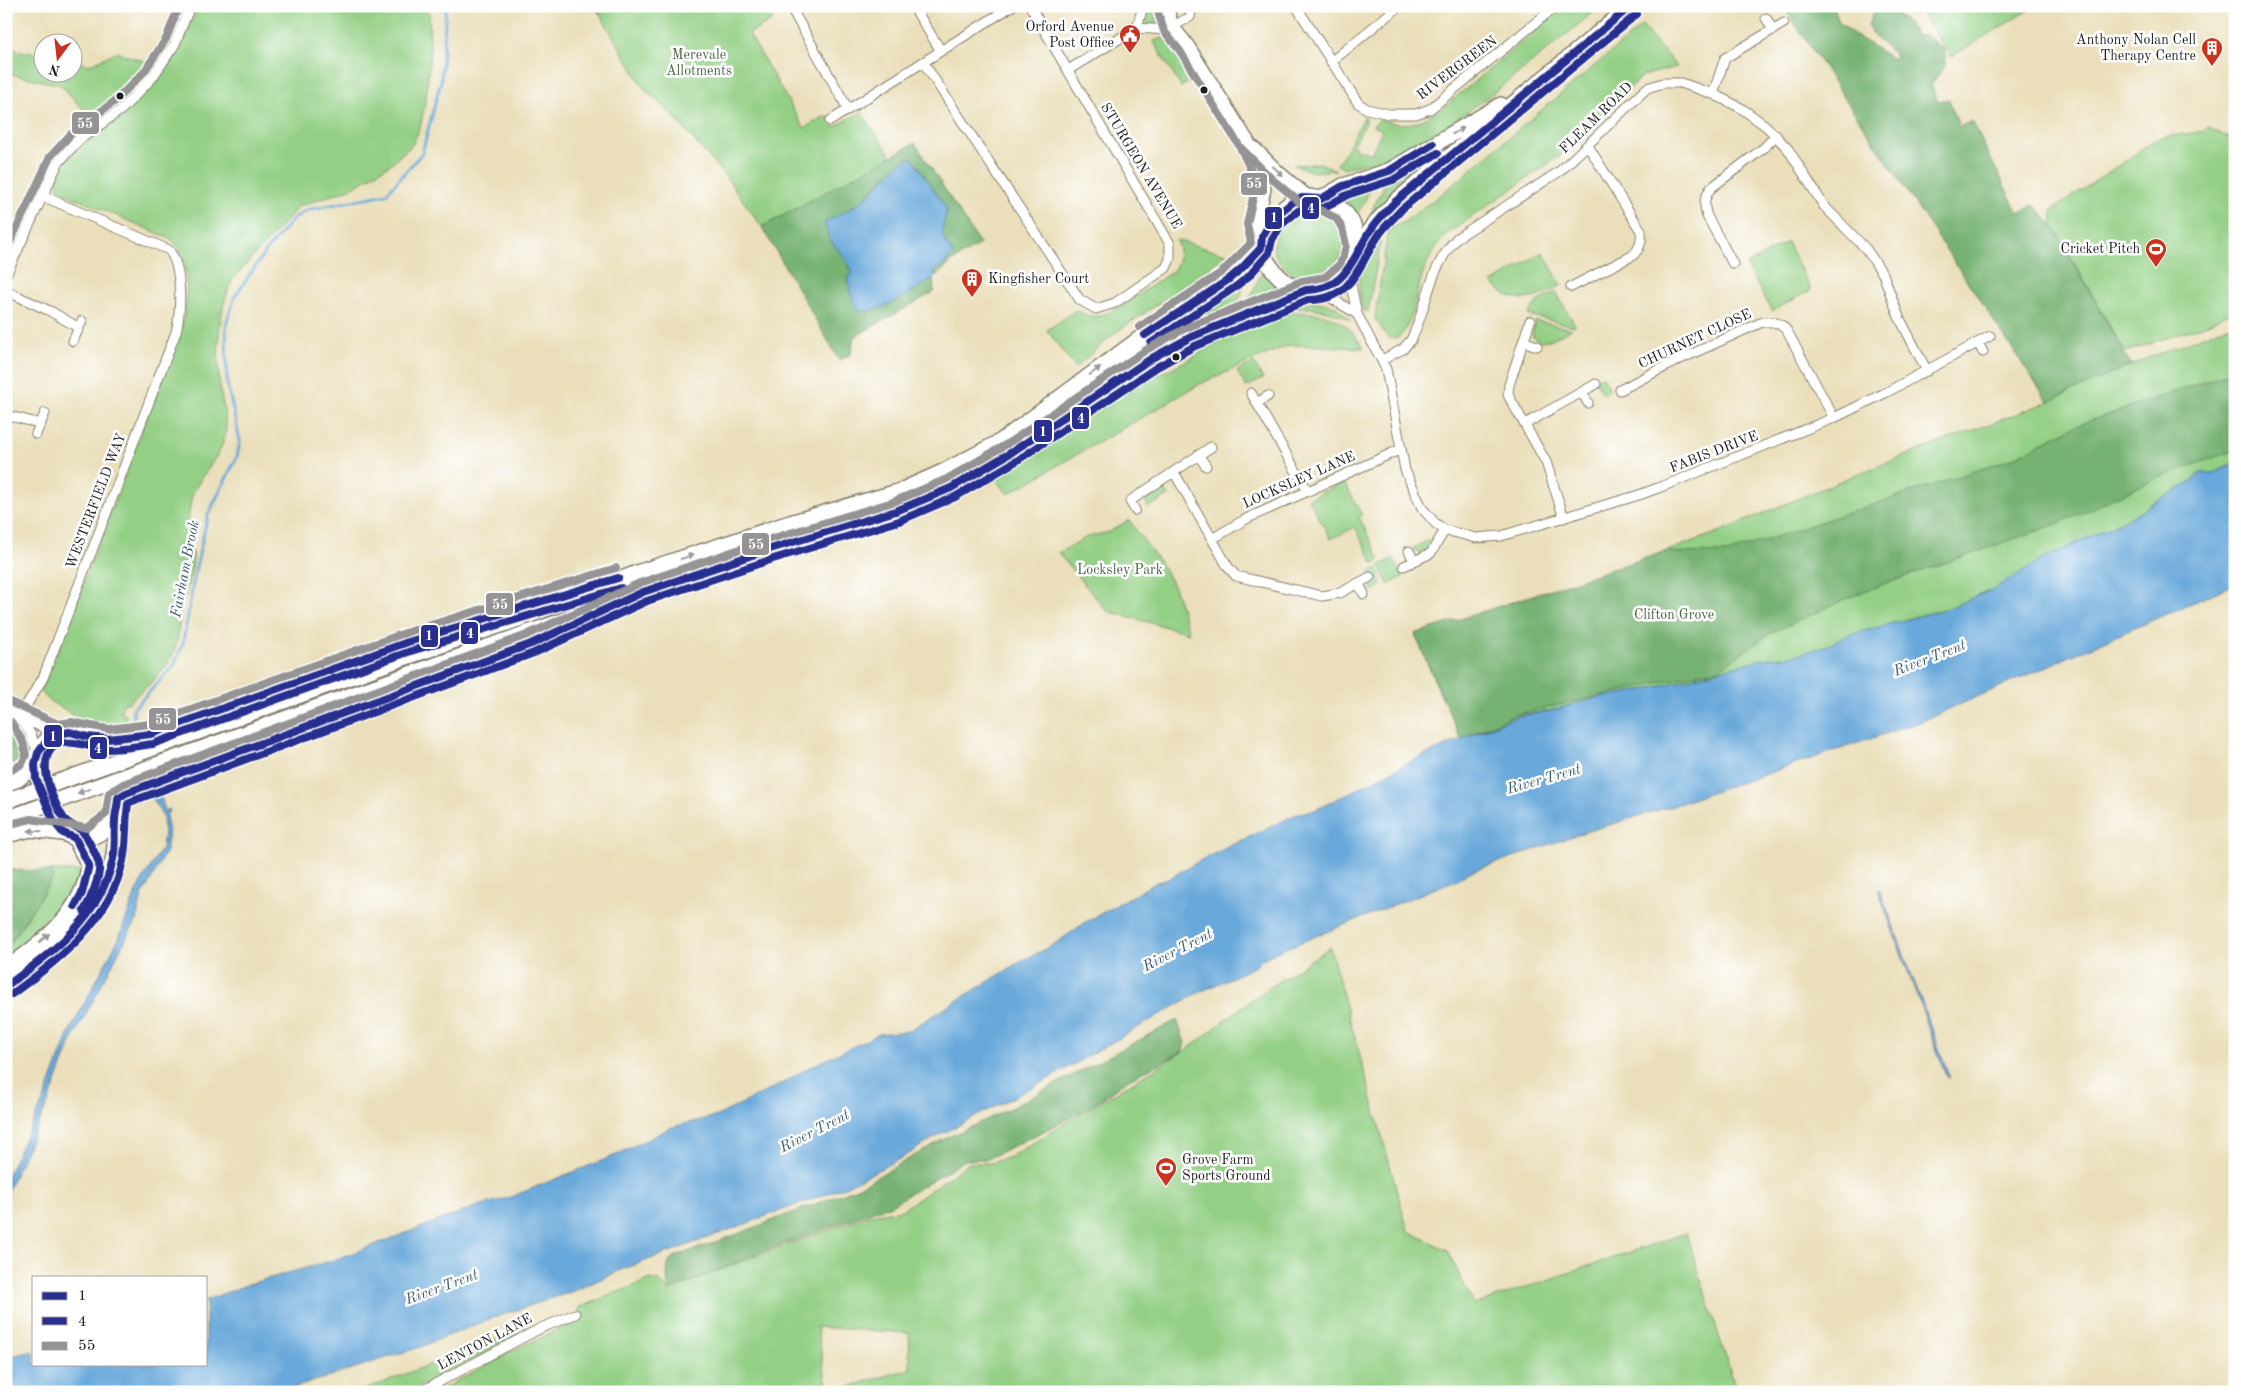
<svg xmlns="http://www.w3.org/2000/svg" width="2241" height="1398" font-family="'Old Standard TT',serif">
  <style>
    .green { fill: #93cf84; stroke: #587650 }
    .forest { fill: #76b272; stroke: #496747 }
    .water { fill: #67a8da; stroke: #42627b }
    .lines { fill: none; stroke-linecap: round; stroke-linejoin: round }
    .stream { stroke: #67a8da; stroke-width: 3 }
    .minor-casing { stroke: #837e6b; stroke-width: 11 }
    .tertiary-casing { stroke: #837e6b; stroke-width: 14 }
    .primary-casing { stroke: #837e6b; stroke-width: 18 }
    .trunk-casing { stroke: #837e6b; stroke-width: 18 }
    .minor { stroke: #fff; stroke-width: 9 }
    .tertiary { stroke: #fff; stroke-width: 11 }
    .primary { stroke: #fff; stroke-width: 15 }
    .trunk { stroke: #fff; stroke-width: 15 }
    .trunk-bridge-casing { stroke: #837e6b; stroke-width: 18; stroke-linecap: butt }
    .trunk-bridge { stroke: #fff; stroke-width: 15 }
    .bus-1-casing { stroke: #fff; stroke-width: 11 }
    .bus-2-casing { stroke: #fff; stroke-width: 11 }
    .bus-3-casing { stroke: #fff; stroke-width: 11 }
    .bus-1 { stroke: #282f8f; stroke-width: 8 }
    .bus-2 { stroke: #282f8f; stroke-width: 8 }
    .bus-3 { stroke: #959393; stroke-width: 8 }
    .oneway { fill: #999 }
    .bus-dot { fill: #1c1c1c; stroke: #fff; stroke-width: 2 }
    .labels { text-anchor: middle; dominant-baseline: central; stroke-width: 5; stroke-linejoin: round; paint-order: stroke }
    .poi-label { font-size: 14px; fill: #1c1c1c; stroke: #fff; text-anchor: end }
    .park-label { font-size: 14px; fill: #4c6446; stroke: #fff }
    .street-label { font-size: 14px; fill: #1c1c1c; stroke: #fff }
    .water-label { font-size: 15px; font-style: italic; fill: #3e5b71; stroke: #fff }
    .line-badge { stroke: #fff; stroke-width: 2 }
    .badge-label { font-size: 14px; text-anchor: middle; font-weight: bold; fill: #fff }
  </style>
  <rect width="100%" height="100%" fill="#fff"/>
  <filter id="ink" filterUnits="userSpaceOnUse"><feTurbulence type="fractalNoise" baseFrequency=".02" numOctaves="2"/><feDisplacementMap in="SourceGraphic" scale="10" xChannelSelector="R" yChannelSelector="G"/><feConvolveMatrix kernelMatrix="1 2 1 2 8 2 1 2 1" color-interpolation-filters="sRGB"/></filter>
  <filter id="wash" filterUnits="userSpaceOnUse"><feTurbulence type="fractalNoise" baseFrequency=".0096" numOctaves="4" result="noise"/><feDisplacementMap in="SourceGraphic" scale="20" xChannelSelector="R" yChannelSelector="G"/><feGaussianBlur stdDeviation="1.12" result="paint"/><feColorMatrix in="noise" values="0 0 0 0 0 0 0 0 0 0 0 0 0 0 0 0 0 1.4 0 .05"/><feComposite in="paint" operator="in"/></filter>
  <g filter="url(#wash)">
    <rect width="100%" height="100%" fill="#eadfba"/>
    <!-- green -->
    <path class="green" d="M198,6H429L430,53L426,99L420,128L412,145L391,164L350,189L299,206L233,279C217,311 217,353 220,388C222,401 226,415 226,429C224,455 201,473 192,496C189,506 188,527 189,538C190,546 194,552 193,560C192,576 185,593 181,608C178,619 180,631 177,642C171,669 147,686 128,703H124L120,712L126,715L128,733C99,731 88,725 65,710C55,704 46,700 40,690L52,666L183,322C187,298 192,256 171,239L61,192C37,165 131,110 147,91C169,65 185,38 198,6Z
      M595,6H765L773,20L749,34L804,128L827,115L834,127L861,112L892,157L762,227L726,177L676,119L644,88Z
      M1147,6H1150L1160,25H1149L1144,20Z
      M1565,6H1601C1529,64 1459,128 1373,166L1372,164L1368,165L1367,162L1344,168L1337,165L1350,143L1355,146L1354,148L1371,154L1382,130L1373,126L1380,119C1409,129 1418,123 1443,108Z
      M1917,6H2035L1951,57Z
      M1642,26L1677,67L1642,76L1564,153L1444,236C1436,247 1429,257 1424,270C1417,288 1413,326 1398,338H1389L1384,333L1375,318L1388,230L1404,222L1444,192Z
      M1163,38L1177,50L1194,79L1181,87L1153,41Z
      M6,48L42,55V72H72L73,61L89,65L116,52L150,63L129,89L92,119L61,85L6,73Z
      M1365,115V123L1355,143L1351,141Z
      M2207,127L2235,141V310L2202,326L2125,352L2053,226L2052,210L2159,138L2205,131Z
      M1430,160L1373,211L1372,209L1383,189L1382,185Z
      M1320,163L1336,170L1313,172L1294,165Z
      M1372,188L1356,216L1348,202L1339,196Z
      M1309,206C1363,203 1350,293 1297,275C1289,272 1282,266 1277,258C1264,236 1291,215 1309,206Z
      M1376,236L1381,241L1368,311L1366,312L1363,311C1355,284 1359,259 1376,236Z
      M1176,240L1229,255L1115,333L1075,368L1047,330L1076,310C1083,313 1090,317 1098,316C1115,314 1157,281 1173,271C1180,259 1181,253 1176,240Z
      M1787,242L1811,290L1772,311L1746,265Z
      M1543,252L1561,285C1537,300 1513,308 1492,283Z
      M1263,270L1283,288L1247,304Z
      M1246,275L1248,276L1238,302L1240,308L1187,332L1024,438L956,477L909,498L816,527L815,524L894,500L938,483L994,452L1132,353L1230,289Z
      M1556,292L1575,325L1573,326L1528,315L1537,302Z
      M1315,301L1335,306L1351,320C1329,309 1309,307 1285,307Z
      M1292,312C1330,313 1342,316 1364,348L1291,345L1284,347L1202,383L1008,494L995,478L1138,380L1166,371L1192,358L1233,331L1272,316Z
      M1535,321L1572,329L1550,340L1540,341L1532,336Z
      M2235,323V463L2213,473H2203L2196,475L2190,483L2149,505L2141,512L2043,559L1992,590L1952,607L1849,635L1829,645L1813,650L1792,656L1762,659L1657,687L1597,698L1549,711L1524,714L1474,733L1443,701L1415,634L1664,552L1719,532L1852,476L2048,402L2131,365Z
      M1254,363L1263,379L1246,387L1237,371Z
      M1603,376L1610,389L1603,394L1595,380Z
      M1344,482L1362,515L1359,517L1380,560L1374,564L1355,527L1331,539L1308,499Z
      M1163,486L1169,496L1148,507L1146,503L1147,496Z
      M1129,520L1163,567L1175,589L1189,633L1107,611L1058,553L1087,537L1107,533Z
      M1428,540L1434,542L1431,547L1424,553L1415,551L1413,548Z
      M1393,558L1403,577L1388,585L1379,566Z
      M1377,568L1382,585L1373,591L1369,583L1372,577L1369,572Z
      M52,871H80L75,894L39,938L6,963V950L53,878Z
      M1330,947L1408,1231L1447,1250L1474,1305L1686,1233L1737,1392H830L910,1369L909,1333L817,1327L828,1392H437L515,1349L582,1319L578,1308L651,1279L661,1282L668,1291L758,1255L870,1215L902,1210L969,1163H991L1010,1157L1189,1048L1251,1000Z
      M528,1331L410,1392H359L499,1338Z"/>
    <!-- forest -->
    <path class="forest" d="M1783,6H1834L1839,22L1855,35L1893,59L1895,55C1885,44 1874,40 1868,26L1873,11L1882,6C1898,14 1908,20 1916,36L1925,35L1944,49L1947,63L1931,85L1938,101L1949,99L1959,127L1972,121L2018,213L2035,205L2053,226L2131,365L2048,402Z
      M915,143L980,244L953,261L935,277V270L943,266L953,253C937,232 943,232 947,209L912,159L908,158L897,166L859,203L850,208L829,239L845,258L853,274L910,293L933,278L934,292L854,337L851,354L839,360L762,227Z
      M2235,371V450L2158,478L2057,524L1864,591L1771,633L1719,669L1514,715L1461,739L1415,634L1664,552L1727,553L2011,459L2075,426Z
      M13,724C27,731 28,741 27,756L21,761L9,764L6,753V728Z
      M6,870L52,871L53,878L6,950Z
      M1177,1020L1185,1043L1182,1052L1127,1080L1099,1101L1068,1119L987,1159L965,1160L891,1205L761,1252L668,1291C668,1280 664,1265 673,1257L714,1243L859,1187L942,1140L1005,1111Z"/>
    <!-- water -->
    <path class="water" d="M908,158L913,159L947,209C943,232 937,232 953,253L943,266L935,270V277C913,290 887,311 860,312L853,301L847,278L853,273L845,258L829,239L825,222C836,216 849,210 859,203C877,189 889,171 908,158Z
      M2235,463V584L1920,722L1669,807L1585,832L1467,873L1461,878L1274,953L1261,960L1256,966L1198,993L1041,1083L934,1138L905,1156L845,1187L621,1270L574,1291L495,1317L420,1347L281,1392H6V1357L34,1351V1364H206V1300L249,1284L334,1260L478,1206L508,1198L616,1155L672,1127L717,1116L783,1083L804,1070L879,1034L908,1031L1020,962L1053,945L1086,922L1157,882L1166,880L1203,859L1299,813L1315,810L1420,757L1514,717L1549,711L1597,698L1657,687L1762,659L1792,656L1829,645L1849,635L1952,607L1992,590L2043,559L2141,512L2149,505L2190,483L2200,473H2213Z
      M160,793L165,811L170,809L166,816L169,831L166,851L142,896L136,920L72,1040L48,1103L6,1194V1178L46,1095L68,1034L119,938L137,889L162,848L164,832L163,817L151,797Z
      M1878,890H1880L1946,1067L1949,1077L1947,1078Z"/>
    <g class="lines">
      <!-- stream -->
      <path class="stream" d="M134,726L133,709L174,666L183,643L196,567L208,515L237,457L240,441L227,383L226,325L235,296L266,251L294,218L307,210L386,194L422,153L441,81L446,6"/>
    </g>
  </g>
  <g filter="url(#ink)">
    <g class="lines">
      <!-- minor casing -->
      <g class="minor-casing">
        <path id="minor" d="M790,6L848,109
          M913,6L941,51
          M1296,6L1358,103L1367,109L1389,114H1416L1430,109L1556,6
          M1766,18L1773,30
          M1137,28L1143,6
          M923,62L1080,300L1096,309L1115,303L1166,268L1170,259V244L1030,6
          M1331,62L1399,6
          M1068,70L1137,28L1166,30L1190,17L1192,6
          M1713,94L1725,58L1784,23
          M830,121L1012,6
          M1733,264L1707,216C1703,205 1704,197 1711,188L1765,147L1776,135
          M1348,270L1357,314L1386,369L1405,470L1422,508L1435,523L1445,530L1476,538L1501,536L1639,495L1666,485L1834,418L1887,392L1990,336
          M6,275L58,163L79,140L122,109L152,78L175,44L190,6
          M1571,287L1632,256C1640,249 1642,242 1641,231L1588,146
          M1318,290L1357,314
          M6,291L50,311L79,328
          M1530,321L1509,385L1508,395L1546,462L1564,518
          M73,341L82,321
          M1523,341L1537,346
          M1978,343L1983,352
          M1382,360L1403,349L1411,340C1429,303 1427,271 1457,238L1560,171L1647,88L1663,83H1681L1713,94L1741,108L1766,126L1788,149L1824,206L1866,249L1883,274L1899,317L1927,371
          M1620,390L1674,362L1760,323C1771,320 1780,322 1787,331L1834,418
          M1582,392L1588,403
          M1251,393L1307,490
          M1257,403L1268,396
          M6,415L41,424
          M1525,424L1596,384
          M36,434L45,413
          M1198,455L1206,466
          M1174,472L1228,567L1236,576L1322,596L1340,593L1370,577
          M1135,510L1130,501L1211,447
          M1212,539L1246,519L1399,450
          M1409,551L1414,561
          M1404,566L1431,553L1445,530
          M1358,583L1364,594
          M6,711L57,734
          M19,717L43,678L176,332C181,310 183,269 169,250L42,196
          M19,717L30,733L38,753
          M420,1392L539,1329L575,1314"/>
      </g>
      <!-- tertiary casing -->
      <g class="tertiary-casing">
        <path id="tertiary" d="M1167,6L1173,26L1188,45L1249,142L1262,170L1265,189L1257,224L1262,237
          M1254,147L1279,172L1309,197"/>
      </g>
      <!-- primary casing -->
      <g class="primary-casing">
        <path id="primary" d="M70,732C76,733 83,734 88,737C114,754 131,809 104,830C88,843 66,840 54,823C49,816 47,806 44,798C32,768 30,737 70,732Z
          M6,969C43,943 84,912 89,865L75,838
          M6,986C53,952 111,909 115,846C115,837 115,828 115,819"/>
      </g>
      <!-- trunk casing -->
      <g class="trunk-casing">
        <path id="trunk" d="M1309,197C1407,210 1330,346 1270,266C1262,255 1258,243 1266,231C1275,215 1289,199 1309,197Z
          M1321,199L1343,186L1389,171L1501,105
          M1354,258L1372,227L1395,202L1631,6
          M406,657L527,616L640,572L790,523L898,492L945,471L1000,442L1161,323L1228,280L1261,248
          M410,674L770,549L896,511L951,488L1012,452L1152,358L1191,337L1306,290
          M88,737L108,739L151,734L408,642L551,598
          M6,784L17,780L35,764
          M118,798L177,773L459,671L557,631
          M6,835L31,829L63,833"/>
      </g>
      <!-- minor -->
      <use href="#minor" class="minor"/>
      <!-- tertiary -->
      <use href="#tertiary" class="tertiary"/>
      <!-- primary -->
      <use href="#primary" class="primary"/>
      <!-- trunk -->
      <use href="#trunk" class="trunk"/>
      <!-- trunk-bridge casing -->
      <g class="trunk-bridge-casing">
        <path id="trunk-bridge" d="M6,801L406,657
          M6,819L410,674"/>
      </g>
      <!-- trunk-bridge -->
      <use href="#trunk-bridge" class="trunk-bridge"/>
      <!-- bus-1 casing -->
      <g class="bus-1-casing">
        <path id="bus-1" d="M1145,335L1228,280L1242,268L1261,248L1262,237L1273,218L1293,202L1302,198L1321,199L1343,186L1389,171L1433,144
          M75,906L82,893L89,865L75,838L63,833L54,822L36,779L35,764L38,753L48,739L57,734L70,732L88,737L108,739L151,734L408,642L618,578
          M6,986C51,954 101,917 113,859C116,847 114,834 115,821C115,813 118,806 118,798L126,793L531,644L643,592L770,549L896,511L951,488L1012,452L1152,358L1191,337L1306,290C1348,290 1352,257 1372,228C1378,219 1387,210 1395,202L1631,6"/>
      </g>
      <!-- bus-2 casing -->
      <g class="bus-2-casing">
        <path id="bus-2" d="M1151,343L1234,288L1249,276L1269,253L1272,240L1281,225L1298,211L1304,208H1324L1347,195L1393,180L1438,153
          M84,911C90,900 101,876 99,864C98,858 85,833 81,830C74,825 68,825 63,817C52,800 31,751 62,743C75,740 94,749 107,749C122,749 138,746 153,744L411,651L621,588
          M12,994C59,960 110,921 123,861C127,843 125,823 128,804L130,802L534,653L647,601L773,559L899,521L955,497L1018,460L1157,367L1195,346L1308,300C1355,300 1358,263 1381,232C1387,224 1395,217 1402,209L1637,14"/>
      </g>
      <!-- bus-3 casing -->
      <g class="bus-3-casing">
        <path id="bus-3" d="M6,251L50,157L72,133L115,101L144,72L166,39L179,6
          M1139,327L1222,272L1251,243L1247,224L1255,189L1252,173L1240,147L1180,51L1164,31L1157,9
          M10,702L58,724L71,722L108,729L149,724L405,633L616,568
          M6,773L22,764L26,755L23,742L11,722
          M6,825L31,819L87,828L106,814L109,793L123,784L527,635L640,583L767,540L893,502L947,479L1007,444L1146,350L1186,328L1302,281L1325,277L1340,264L1344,255L1346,245L1342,228L1336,218L1318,209L1303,205L1272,179L1242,149"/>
      </g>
      <!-- bus-1 -->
      <use href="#bus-1" class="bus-1"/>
      <!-- bus-2 -->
      <use href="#bus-2" class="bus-2"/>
      <!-- bus-3 -->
      <use href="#bus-3" class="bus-3"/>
    </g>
    <!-- one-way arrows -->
    <defs><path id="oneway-solid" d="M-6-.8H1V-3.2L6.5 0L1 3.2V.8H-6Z" transform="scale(1.25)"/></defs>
    <g class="oneway">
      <use href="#oneway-solid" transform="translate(1458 131) rotate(-29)"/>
      <use href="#oneway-solid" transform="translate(1278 171) rotate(42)"/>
      <use href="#oneway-solid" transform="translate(1095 371) rotate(-37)"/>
      <use href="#oneway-solid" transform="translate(687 557) rotate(-18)"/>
      <use href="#oneway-solid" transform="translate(84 791) rotate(160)"/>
      <use href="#oneway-solid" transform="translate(35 831) rotate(-179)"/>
      <use href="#oneway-solid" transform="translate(44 938) rotate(-41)"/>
    </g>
  </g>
  <!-- icons -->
  <defs>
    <g id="civic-pin" transform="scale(1.125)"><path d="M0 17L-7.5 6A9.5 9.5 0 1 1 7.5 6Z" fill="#c8321e" stroke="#fff"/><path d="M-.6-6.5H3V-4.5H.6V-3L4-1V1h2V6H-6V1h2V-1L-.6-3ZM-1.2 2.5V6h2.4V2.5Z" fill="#fff"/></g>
    <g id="building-pin" transform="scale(1.125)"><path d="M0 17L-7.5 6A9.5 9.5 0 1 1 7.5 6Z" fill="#c8321e" stroke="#fff"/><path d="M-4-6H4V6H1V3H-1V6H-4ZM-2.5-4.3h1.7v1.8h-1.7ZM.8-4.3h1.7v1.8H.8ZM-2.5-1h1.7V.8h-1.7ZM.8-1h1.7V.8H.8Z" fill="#fff"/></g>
    <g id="stadium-pin" transform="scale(1.125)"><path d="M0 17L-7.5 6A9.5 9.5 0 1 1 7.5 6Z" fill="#c8321e" stroke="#fff"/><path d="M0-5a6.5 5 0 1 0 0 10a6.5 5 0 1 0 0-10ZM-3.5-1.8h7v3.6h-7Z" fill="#fff"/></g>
  </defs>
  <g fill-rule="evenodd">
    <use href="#civic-pin" x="1130" y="35"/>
    <use href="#building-pin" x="2212" y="48"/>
    <use href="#stadium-pin" x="2156" y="249"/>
    <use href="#building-pin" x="972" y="279"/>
    <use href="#stadium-pin" x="1166" y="1168"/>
  </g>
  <!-- markers -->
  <g class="bus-dot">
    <circle cx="1204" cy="90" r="4.5"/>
    <circle cx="120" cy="96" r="4.5"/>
    <circle cx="1176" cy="357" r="4.5"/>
  </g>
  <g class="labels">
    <!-- poi labels -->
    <g class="poi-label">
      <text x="1114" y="27">Orford Avenue<tspan x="1114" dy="16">Post Office</tspan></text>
      <text x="2196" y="40">Anthony Nolan Cell<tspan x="2196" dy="16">Therapy Centre</tspan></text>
      <text x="2140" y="249">Cricket Pitch</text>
      <text x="988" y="279" text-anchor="start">Kingfisher Court</text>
      <text x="1182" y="1160" text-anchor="start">Grove Farm<tspan x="1182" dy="16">Sports Ground</tspan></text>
    </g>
    <!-- park labels -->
    <g class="park-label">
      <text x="699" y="55">Merevale<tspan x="699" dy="16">Allotments</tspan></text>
      <text x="1120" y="570">Locksley Park</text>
      <text x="1674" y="615">Clifton Grove</text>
    </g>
    <!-- street labels -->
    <g class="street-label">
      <text transform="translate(1457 68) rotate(-37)">RIVERGREEN</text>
      <text transform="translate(1596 118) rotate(-44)">FLEAM ROAD</text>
      <text transform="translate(1141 166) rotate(59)">STURGEON AVENUE</text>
      <text transform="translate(1695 339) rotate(-25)">CHURNET CLOSE</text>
      <text transform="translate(1714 452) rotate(-21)">FABIS DRIVE</text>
      <text transform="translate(1299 480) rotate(-24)">LOCKSLEY LANE</text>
      <text transform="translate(96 501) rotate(-69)">WESTERFIELD WAY</text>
      <text transform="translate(485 1342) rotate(-28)">LENTON LANE</text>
    </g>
    <!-- water labels -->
    <g class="water-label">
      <text transform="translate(186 569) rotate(-79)">Fairham Brook</text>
      <text transform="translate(1930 659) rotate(-21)">River Trent</text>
      <text transform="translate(1544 780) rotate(-16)">River Trent</text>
      <text transform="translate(1178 951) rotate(-27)">River Trent</text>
      <text transform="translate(815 1132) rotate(-27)">River Trent</text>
      <text transform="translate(442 1288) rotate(-20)">River Trent</text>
    </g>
  </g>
  <g class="line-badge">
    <rect x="71" y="111" width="29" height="24" rx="5" fill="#959393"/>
    <rect x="1240" y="172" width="28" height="24" rx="5" fill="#959393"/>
    <rect x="1301" y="196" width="19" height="24" rx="5" fill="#282f8f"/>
    <rect x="1264" y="206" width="19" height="24" rx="5" fill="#282f8f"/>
    <rect x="1071" y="406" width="19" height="24" rx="5" fill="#282f8f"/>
    <rect x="1033" y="419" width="20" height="24" rx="5" fill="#282f8f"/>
    <rect x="741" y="532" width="29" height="24" rx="5" fill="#959393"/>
    <rect x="485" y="592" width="29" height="24" rx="5" fill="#959393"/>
    <rect x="460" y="621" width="19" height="24" rx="5" fill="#282f8f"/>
    <rect x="420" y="624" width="19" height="24" rx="5" fill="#282f8f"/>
    <rect x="148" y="707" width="29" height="24" rx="5" fill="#959393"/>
    <rect x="43" y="724" width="20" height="24" rx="5" fill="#282f8f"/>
    <rect x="89" y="736" width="19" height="24" rx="5" fill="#282f8f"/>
  </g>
  <g class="badge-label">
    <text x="85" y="128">55</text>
    <text x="1254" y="188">55</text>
    <text x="1311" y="213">4</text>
    <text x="1274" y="222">1</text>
    <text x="1081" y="423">4</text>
    <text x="1043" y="436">1</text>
    <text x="756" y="549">55</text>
    <text x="500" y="609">55</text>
    <text x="470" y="638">4</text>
    <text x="429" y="640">1</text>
    <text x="163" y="724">55</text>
    <text x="53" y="741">1</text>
    <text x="98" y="753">4</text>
  </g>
  <!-- margin -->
  <rect width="2241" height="1398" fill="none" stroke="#fff" stroke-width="25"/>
  <!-- legend -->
  <rect x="32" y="1276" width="175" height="90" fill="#ffffff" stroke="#a4a4a4"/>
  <rect x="42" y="1292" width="25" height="8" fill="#282f8f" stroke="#a4a4a4"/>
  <text x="78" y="1300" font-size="15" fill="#1c1c1c">1</text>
  <rect x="42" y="1317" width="25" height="8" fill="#282f8f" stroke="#a4a4a4"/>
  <text x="78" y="1326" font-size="15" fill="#1c1c1c">4</text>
  <rect x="42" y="1342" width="25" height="8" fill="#959393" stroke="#a4a4a4"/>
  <text x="78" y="1350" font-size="15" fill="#1c1c1c">55</text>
  <!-- north arrow -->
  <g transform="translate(58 58) rotate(195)"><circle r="24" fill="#ffffff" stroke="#a4a4a4"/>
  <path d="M0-4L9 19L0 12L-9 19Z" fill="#c8321e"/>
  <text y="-8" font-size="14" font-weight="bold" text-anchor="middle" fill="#1c1c1c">N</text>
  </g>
</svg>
